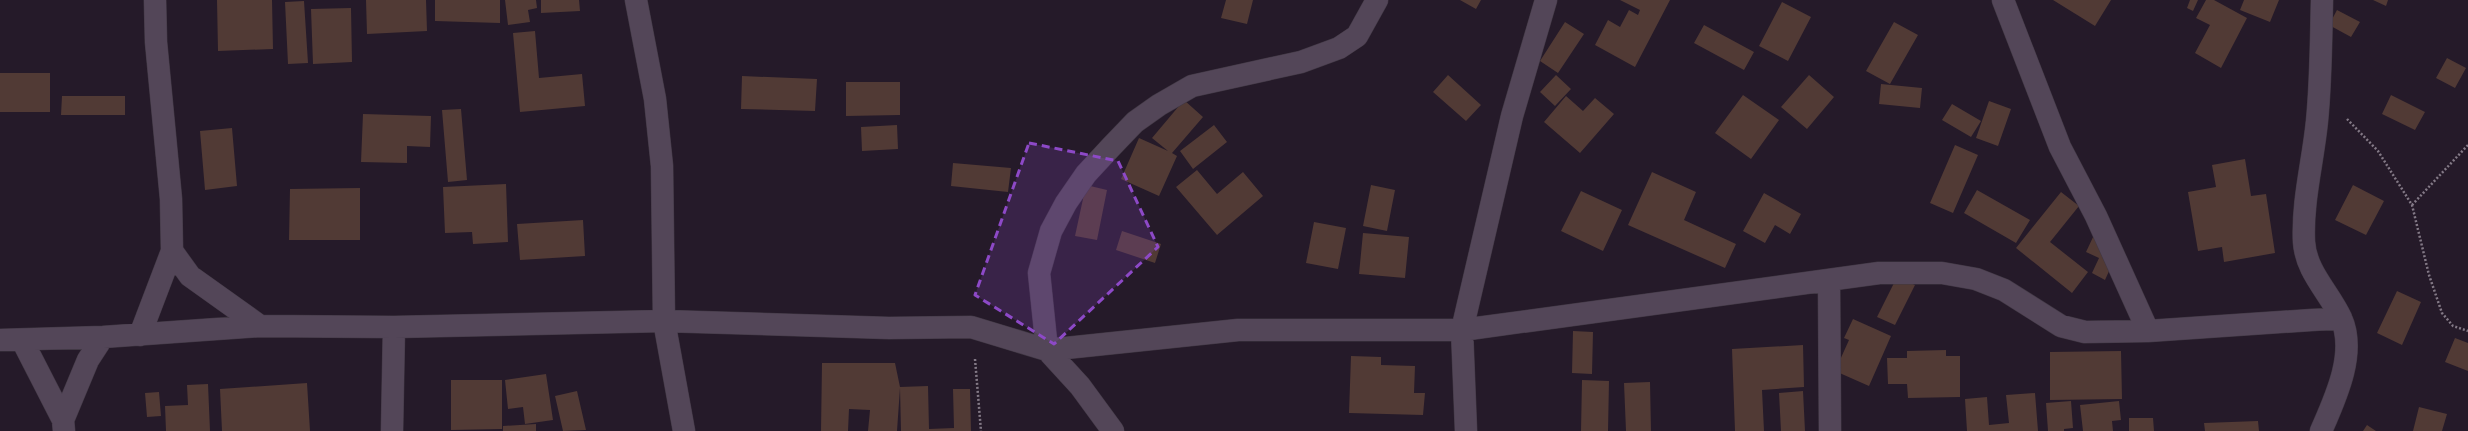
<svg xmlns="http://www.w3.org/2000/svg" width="2468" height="431" font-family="Spectral,serif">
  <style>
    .building { fill: #513a35 }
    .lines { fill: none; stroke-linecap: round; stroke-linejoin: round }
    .minor-casing { stroke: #413844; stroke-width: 23 }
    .path { stroke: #837986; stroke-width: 2.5; stroke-dasharray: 2 2; stroke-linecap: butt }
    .minor { stroke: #534658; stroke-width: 22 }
    .marked { fill: #8d49c7; fill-opacity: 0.2; stroke: #8d49c7; stroke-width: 3; stroke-dasharray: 8 5; stroke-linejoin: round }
  </style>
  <rect width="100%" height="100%" fill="#251a29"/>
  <!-- building -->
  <path class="building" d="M217,0H272L273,49L218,51Z
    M366,0H426L427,31L367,34Z
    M435,0H500V23L435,21Z
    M505,0H536L537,8L528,10L530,22L508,25Z
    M541,0H579L580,11L541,13Z
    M1226,0H1253L1247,24L1221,18Z
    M1460,0H1481L1476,9Z
    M1620,0H1670L1635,67L1595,45L1608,20L1620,27L1629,10L1638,15L1640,10Z
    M2053,0H2111L2095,26Z
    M2190,0H2198L2193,11L2187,8Z
    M2206,0H2214L2247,18L2221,68L2195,53L2210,25L2196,18Z
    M2244,0H2279L2270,22L2240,10Z
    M2373,0H2388L2386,6Z
    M304,1L308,63L288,64L285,2Z
    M1782,2L1811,17L1788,61L1759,46Z
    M351,8L352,62L313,64L311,9Z
    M2337,10L2360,22L2351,37L2329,25Z
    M1565,22L1584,34L1558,73L1540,61Z
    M1894,22L1918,35L1890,84L1866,71Z
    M1704,25L1754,52L1744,70L1694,43Z
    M535,31L539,78L582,74L585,106L520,112L513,33Z
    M2447,58L2466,68L2455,88L2436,78Z
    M0,73H50V112H0Z
    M1448,75L1481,105L1466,121L1433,92Z
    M1556,75L1571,89L1555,106L1540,92Z
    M1809,75L1834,97L1807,129L1781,107Z
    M742,76L817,79L815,111L741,109Z
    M846,82H900V115L846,116Z
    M1881,84L1922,88L1920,108L1879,104Z
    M1743,95L1779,120L1751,159L1715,133Z
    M2391,95L2425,112L2415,130L2382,114Z
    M62,96H125V115H61Z
    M1566,96L1583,111L1595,98L1614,114L1580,153L1544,122Z
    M1184,100L1203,117L1172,153L1177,156L1159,196L1121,179L1139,138L1168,151L1152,138Z
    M1989,101L2011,109L1998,146L1976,138Z
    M1952,104L1981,121L1971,137L1942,120Z
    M461,109L467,180L448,182L442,110Z
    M363,114L431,116L430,147L407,146V163L361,162Z
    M897,125L898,149L862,151L861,127Z
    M1214,125L1227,142L1193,169L1180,151Z
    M232,128L237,186L205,190L200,131Z
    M1955,145L1978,155L1953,213L1930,203Z
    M2245,159L2251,196L2266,194L2275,253L2224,262L2222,247L2198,251L2188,192L2216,187L2212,165Z
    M953,163L1011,168L1008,192L951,186Z
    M1197,170L1217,194L1243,172L1263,196L1217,235L1176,187Z
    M1652,172L1696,192L1684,220L1736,244L1725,268L1628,225Z
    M506,184L508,242L473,244L472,232L445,233L443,187Z
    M1086,185L1107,190L1097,240L1075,236Z
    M1371,185L1395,190L1387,231L1363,226Z
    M2353,185L2384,201L2366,235L2335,220Z
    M360,188V240H289L290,189Z
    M1977,190L2030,220L2016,243L1964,213Z
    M1581,191L1622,210L1603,251L1561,231Z
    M2061,192L2079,206L2050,242L2088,272L2072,293L2016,248Z
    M1764,193L1801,214L1790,234L1775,225L1765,243L1743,231Z
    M583,220L585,256L520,260L517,224Z
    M1314,222L1346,228L1338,269L1306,263Z
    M1122,231L1161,244L1155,263L1116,250Z
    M1363,233L1409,237L1405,278L1359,274Z
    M2094,235L2120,247L2105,280L2092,273L2099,258L2086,252Z
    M1897,277L1915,285L1895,325L1877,317Z
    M2397,291L2421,302L2402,345L2377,333Z
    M1853,319L1891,336L1869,386L1835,371L1849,340L1844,338Z
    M1573,331L1593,332L1592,374L1572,373Z
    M2455,338L2468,343V371L2445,362Z
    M1803,345L1804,387L1762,390L1764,431H1735L1732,349Z
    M1946,350V356H1960V397L1908,398L1907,384H1888L1887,358H1907V351Z
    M2121,351L2122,399L2050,400V352Z
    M1351,356L1381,357V365L1415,366L1414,393H1425L1423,415L1349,413Z
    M822,363H895L900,387L928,386L929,429L954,428L953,389H970L971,431H901L900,388L897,431H868L870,410L849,409L848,431H821Z
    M546,374L553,420L525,424L523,407L508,409L505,380Z
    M451,380H502V429L451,430Z
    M1582,380L1609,381L1608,431H1581Z
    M1650,382L1651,431H1626L1624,383Z
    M307,383L310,431H222L220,389Z
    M208,384L210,431H166L165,406L188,405L187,385Z
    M577,391L586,430L563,431L555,396Z
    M1803,391L1805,431H1781L1779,393Z
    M159,392L161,416L147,417L145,393Z
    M2035,393L2038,431H1967L1965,399L1987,397L1989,425L2009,423L2006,395Z
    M2071,401L2073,428L2064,429V431H2048L2046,403Z
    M2119,401L2121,420L2112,421L2113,431H2083L2080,405Z
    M2419,407L2447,414L2442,431H2413Z
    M2129,418H2153L2154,431H2129Z
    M2258,421L2259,431H2205L2204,423Z
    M536,424V431H503V426Z
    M2367,425L2376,431H2363Z"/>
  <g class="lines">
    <!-- minor casing -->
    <g class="minor-casing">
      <path id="minor" d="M636,0L655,99L662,166L664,321L684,431
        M2003,0L2060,147L2096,216L2148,331
        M172,251L190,276L260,326
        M1829,280L1830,431
        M140,335L172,251L171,199L156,42L155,0
        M0,340L103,337L260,326L394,327L664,321L889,328L971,327L1047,350L1238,330H1462L1879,273H1942L1976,279L2004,290L2061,326L2085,332L2148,331L2341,318
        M22,340L63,420L64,431
        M63,420L88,360L103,337
        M392,431L394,327
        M1113,431L1080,386L1047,350L1039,273L1051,231L1066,203L1086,174L1111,147L1135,122L1159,105L1192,86L1301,62L1339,48L1357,36L1377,0
        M1466,431L1462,330L1512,116L1546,0
        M2321,431C2335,399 2357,353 2341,318C2329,292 2306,272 2304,242C2302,201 2313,162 2317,121C2321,81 2321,40 2322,0"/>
    </g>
    <!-- path -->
    <path class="path" d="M2347,119L2378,151L2412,205L2429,275L2442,313L2453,326L2468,331
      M2412,205L2468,145
      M975,359L981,431"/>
    <!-- minor -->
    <use href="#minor" class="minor"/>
  </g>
  <!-- marked area -->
  <path class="marked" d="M1029,143L1118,161L1158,247L1054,344L975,295Z"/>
</svg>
